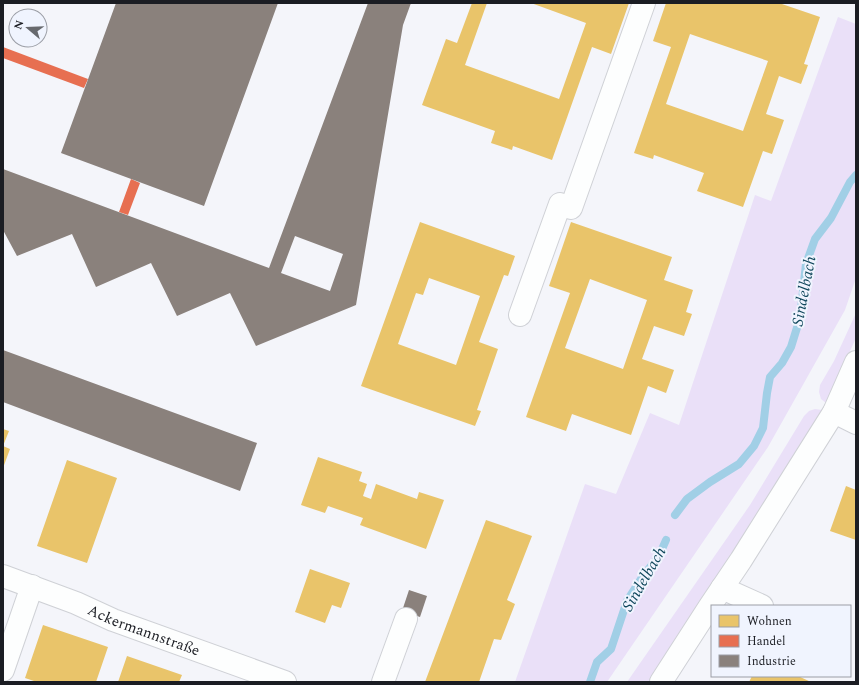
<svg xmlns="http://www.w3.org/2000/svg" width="859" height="685" font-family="Spectral,serif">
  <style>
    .green { fill: #eae0f8 }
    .homes { fill: #e9c46a; fill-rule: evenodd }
    .shops { fill: #e76f51 }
    .industry { fill: #8a817c; fill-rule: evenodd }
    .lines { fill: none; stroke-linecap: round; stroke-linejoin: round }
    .stream { stroke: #a1cfe6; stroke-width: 8 }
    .minor-casing { stroke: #cfd1d6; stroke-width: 24 }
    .minor { stroke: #fdfefe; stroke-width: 22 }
    .labels { text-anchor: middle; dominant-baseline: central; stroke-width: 4; stroke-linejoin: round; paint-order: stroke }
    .street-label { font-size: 15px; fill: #1b1d23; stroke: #f0f4fe }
    .water-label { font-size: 16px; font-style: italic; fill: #10475c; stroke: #f0f4fe }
  </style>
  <rect width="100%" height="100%" fill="#f4f5fa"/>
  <!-- green -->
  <path class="green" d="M838,17L856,24V278L845,310L768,447L607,682H515L585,484L616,494L650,413L679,425L755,195L771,201Z
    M856,313V338L826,403L821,399L819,392L820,385L834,361Z
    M815,409L822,410L759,512L678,634L649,682H627L750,505L804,416L809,411Z"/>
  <!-- homes -->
  <path class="homes" d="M472,3H487L465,65L559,99L586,23L531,3H629L611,54L592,47L552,160L513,146L512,150L491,143L495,131L422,105L446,39L457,43Z
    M666,3H779L820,17L804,64L808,65L801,84L779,76L766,114L784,120L772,154L763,151L743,207L697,191L704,173L654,155L653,159L634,153L671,47L653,41ZM690,34L768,61L743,131L666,104Z
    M420,222L515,256L508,276L504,275L479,342L498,349L477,410L481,411L475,426L361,386ZM429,278L480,296L456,365L398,344L416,293L423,295Z
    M571,222L672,257L664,280L693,290L686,312L692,314L684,336L654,326L642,359L674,370L666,393L648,386L631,435L572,414L566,431L526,417L570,293L549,286ZM590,279L647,300L623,369L565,348Z
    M3,429L9,431L3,446L10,449L3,468Z
    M318,457L362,472L359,481L367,484L363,496L371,499L376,484L417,499L419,492L444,500L426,549L360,525L363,518L328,506L325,513L301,505Z
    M67,460L117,478L87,563L37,546Z
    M846,486L856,490V540L830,531Z
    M486,520L532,536L507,600L515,604L501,640L494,639L479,682H425Z
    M310,569L350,583L341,608L332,605L325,623L295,612Z
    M43,625L108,647L96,682H37L25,678Z
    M127,656L182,675L179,682H118Z
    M752,676H798L811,682H749Z"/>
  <!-- shops -->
  <path class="shops" d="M3,47L88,79L84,88L3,58Z
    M131,179L140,183L128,215L119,212Z"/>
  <!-- industry -->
  <path class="industry" d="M116,3H278L204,206L61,153Z
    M368,3H411L403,25L356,305L256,346L230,293L177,316L151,263L96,287L72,234L17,256L3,230V169L269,268ZM295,236L343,254L330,291L281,273Z
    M3,350L257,443L240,491L3,402Z
    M409,590L427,596L420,617L402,611Z"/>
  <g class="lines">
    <!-- stream -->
    <path class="stream" d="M675,515L687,499L710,482L739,464L754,446L763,428L767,393L770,377L782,363L791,347L800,318L806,264L815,239L831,218L850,182L856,175
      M590,682L597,662L611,649L627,601L643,576L659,556L666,540"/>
    <!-- minor casing -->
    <g class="minor-casing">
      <g id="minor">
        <path d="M520,315L560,204L571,208L644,3"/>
        <path d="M834,412L856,423"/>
        <path id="s1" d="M3,576L76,603L113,620L285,682"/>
        <path d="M722,588L762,606"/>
        <path d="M3,670L32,586"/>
        <path d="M383,682L406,619"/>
        <path d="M661,682L710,606L741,560L834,412L856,362"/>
      </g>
    </g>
    <!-- minor -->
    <use href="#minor" class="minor"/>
  </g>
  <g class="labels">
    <!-- street labels -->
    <g class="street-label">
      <text stroke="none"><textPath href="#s1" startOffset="151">Ackermannstraße</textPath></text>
    </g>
    <!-- water labels -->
    <g class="water-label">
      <text transform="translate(804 291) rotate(-79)">Sindelbach</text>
      <text transform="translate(644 579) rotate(-60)">Sindelbach</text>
    </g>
  </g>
  <!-- border -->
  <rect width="859" height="685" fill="none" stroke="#1b1d23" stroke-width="8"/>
  <!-- legend -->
  <rect x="711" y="605" width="140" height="72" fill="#f0f4fe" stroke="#9b9ea6"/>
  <rect x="719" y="615" width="20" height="12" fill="#e9c46a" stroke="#9b9ea6"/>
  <text x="747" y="625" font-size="12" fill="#1b1d23">Wohnen</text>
  <rect x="719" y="635" width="20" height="12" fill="#e76f51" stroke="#9b9ea6"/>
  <text x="747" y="645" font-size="12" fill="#1b1d23">Handel</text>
  <rect x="719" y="655" width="20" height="12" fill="#8a817c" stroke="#9b9ea6"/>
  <text x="747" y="665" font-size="12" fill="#1b1d23">Industrie</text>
  <!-- north arrow -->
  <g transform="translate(28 28) rotate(289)"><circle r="19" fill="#f0f4fe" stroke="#9b9ea6"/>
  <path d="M0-3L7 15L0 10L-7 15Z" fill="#67696e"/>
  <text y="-6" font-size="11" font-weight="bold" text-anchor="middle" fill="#1b1d23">N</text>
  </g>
</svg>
